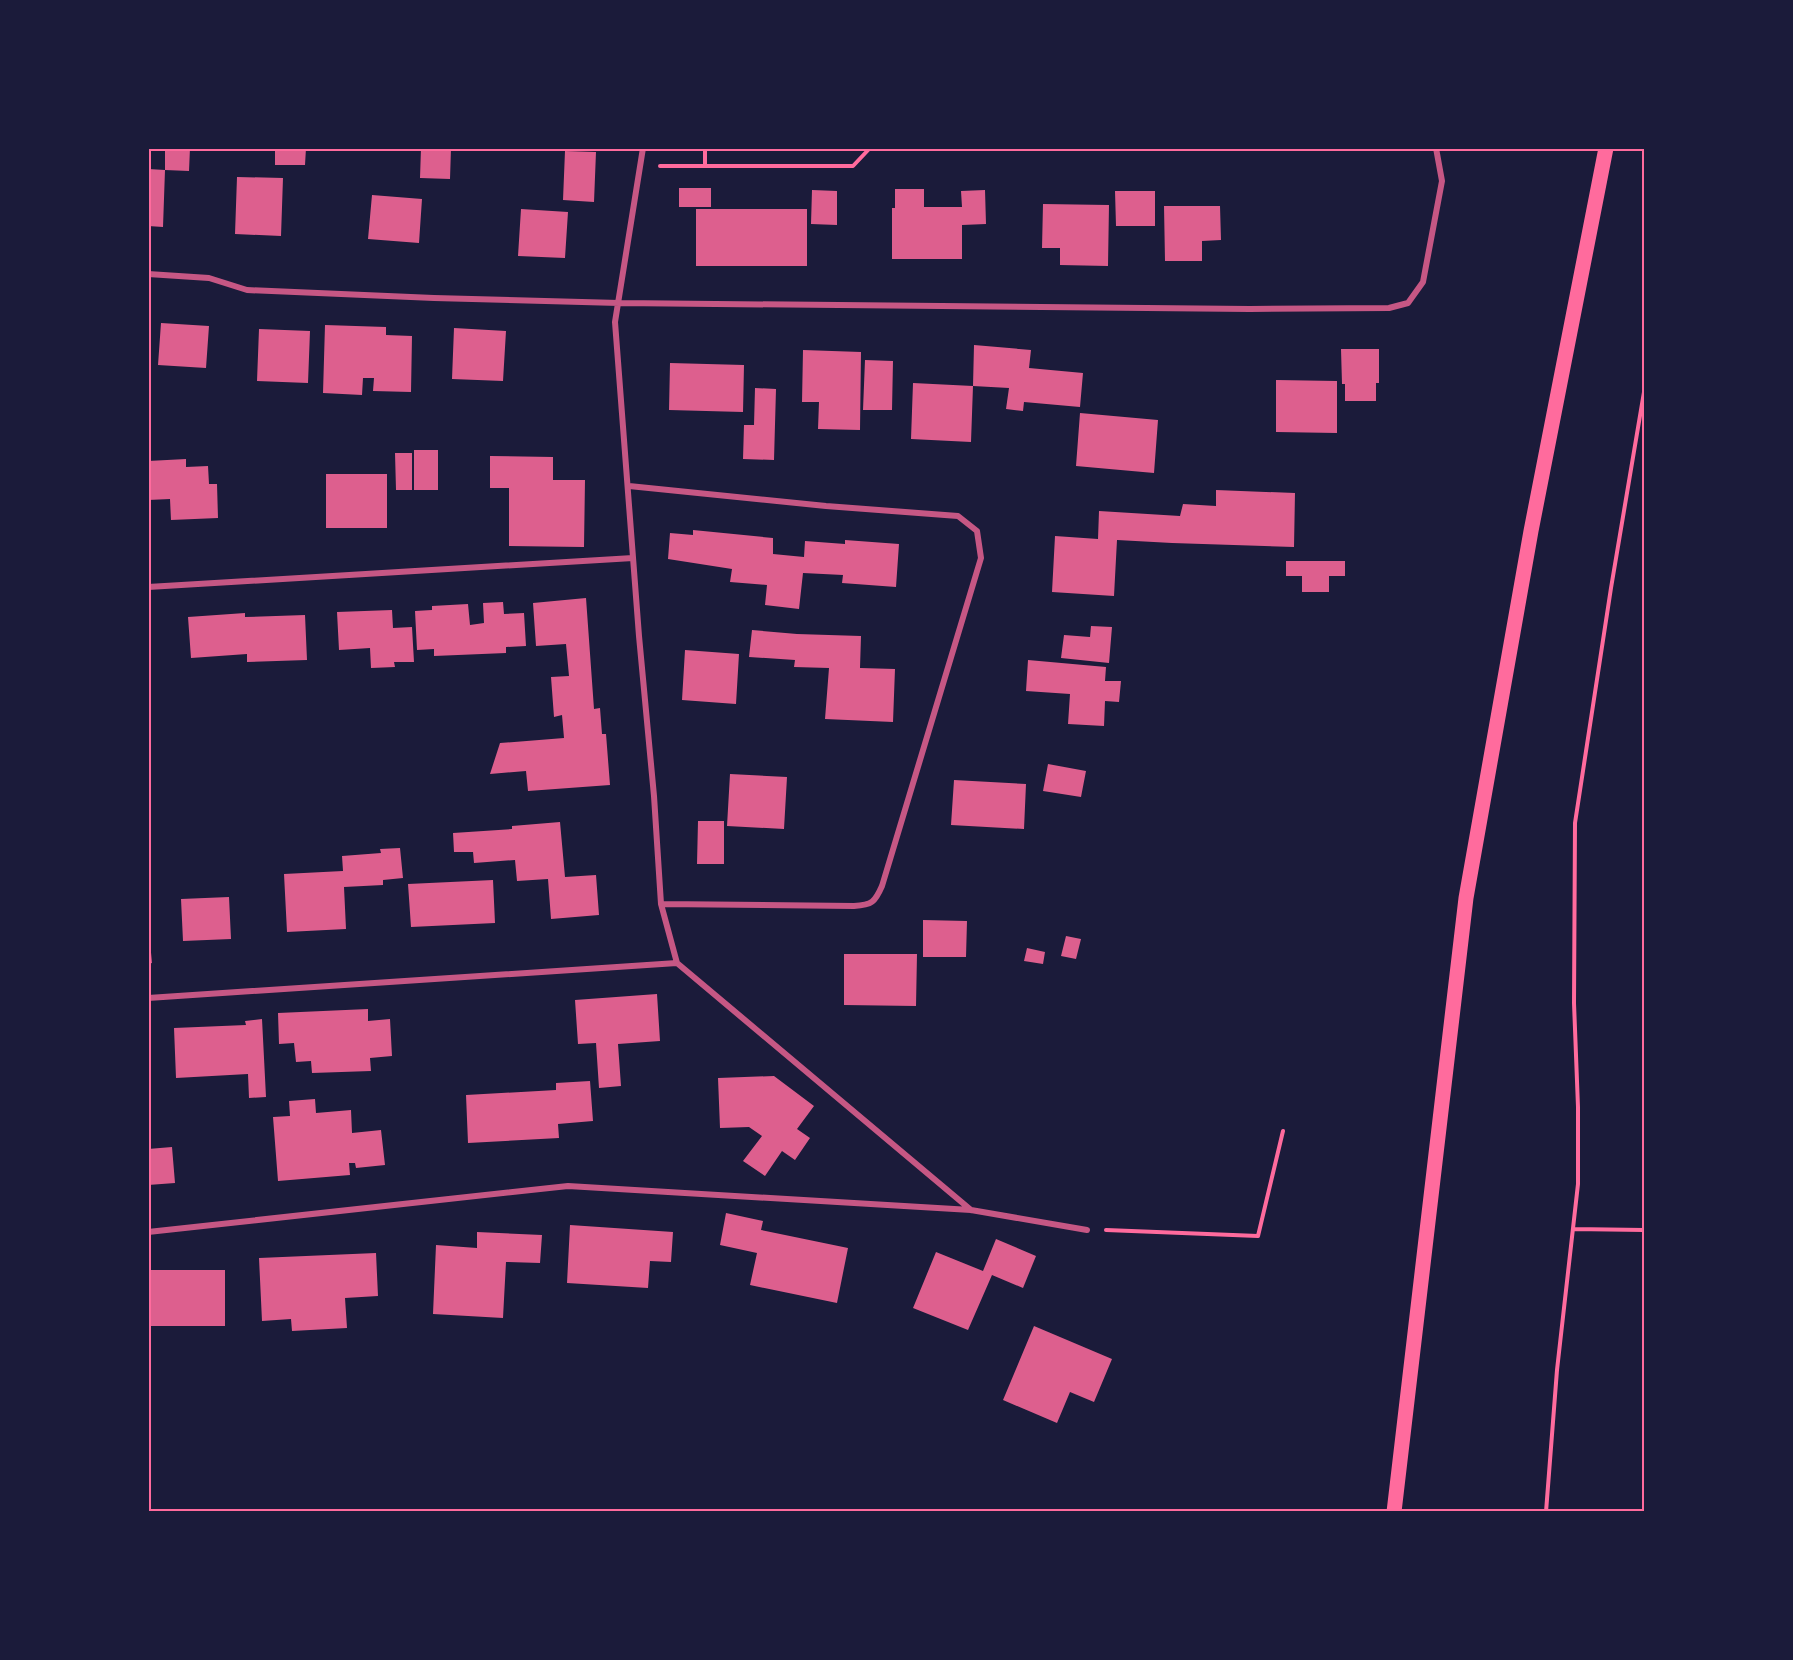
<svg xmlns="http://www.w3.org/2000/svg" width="1793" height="1660" font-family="'Space Grotesk',sans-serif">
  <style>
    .building { fill: #dd5f8e }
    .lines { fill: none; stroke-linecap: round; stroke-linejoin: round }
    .path { stroke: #ff6b9d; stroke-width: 4 }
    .minor { stroke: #c65784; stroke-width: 6 }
    .primary { stroke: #ff6b9d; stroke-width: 15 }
    .neatline { fill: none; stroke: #ff6b9d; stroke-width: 2 }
  </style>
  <rect width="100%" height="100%" fill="#1b1b3a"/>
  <!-- building -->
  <path class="building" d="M165,148H190L189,171L165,170Z
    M275,148H306L305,165H275Z
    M421,148H451L450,179L420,178Z
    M565,151L596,152L594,202L563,200Z
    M148,169L165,170L163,227L148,226Z
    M237,177L283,178L281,236L235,234Z
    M679,188H711V207H679Z
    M895,189H924V207H962L961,191L985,190L986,224L962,225V259H892V208H895Z
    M812,190L837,191V225L811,224Z
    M1115,191H1155V226H1116Z
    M372,195L422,199L419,243L368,239Z
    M1043,204L1109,205L1108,266L1060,265V248H1042Z
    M1164,206H1220L1221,240L1202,241V261H1165Z
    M521,209L568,212L565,258L518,256Z
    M696,209H807V266H696Z
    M161,323L209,326L206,368L158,365Z
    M325,325L386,327V335L412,336L411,392L373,391L374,378H363L362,395L323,393Z
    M454,328L506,331L503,381L452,379Z
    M259,329L310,331L308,383L257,381Z
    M974,345L1031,350L1029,368L1083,373L1080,407L1024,402L1023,411L1006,409L1009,388L973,386Z
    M1341,349H1379V383H1376V401H1345V384H1342Z
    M803,350L861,352L860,430L818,429L819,402H802Z
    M865,360L893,361L892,410H863Z
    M670,363L744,365L743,412L669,410Z
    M1276,380L1337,381V433L1276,432Z
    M913,383L973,386L971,442L911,439Z
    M755,388L776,389L774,460L743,459L744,425H754Z
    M1080,413L1158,420L1154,473L1076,466Z
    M414,450H438V490H414Z
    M395,453H412V490H396Z
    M490,456L553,457V480H585L584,547L509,546V488H490Z
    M186,459V467L208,466L209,484H217L218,518L171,520L170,499L148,500V461Z
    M326,474H387V528H326Z
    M1216,490L1295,493L1294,547L1172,543L1117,540L1114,596L1052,592L1055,536L1098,539L1099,511L1180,516L1183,504L1216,506Z
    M693,530L773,538V554L804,557L805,541L845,544V540L899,544L896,587L842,583L843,575L803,573L799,609L765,605L767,585L730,582L732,569L668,559L670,533L693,535Z
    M1286,561H1345V576H1329V592H1302V576H1286Z
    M586,598L594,709L600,708L602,734H606L610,785L528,791L526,771L490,774L500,743L564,738L562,715L554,717L551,677L569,676L566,644L536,646L533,603Z
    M503,602L504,614L524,613L526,646L506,647V653L434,656V649L417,650L415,611L432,610V606L468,604L470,625L484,623L483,603Z
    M392,610L393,628L412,627L414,662H394L395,667L371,668L370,648L339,650L337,612Z
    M245,613V617L305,615L307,660L247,662V654L191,658L188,617Z
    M1091,626L1112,627L1109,663L1061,658L1064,635L1090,637Z
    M752,630L797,634L861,636L860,668L895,669L893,722L825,719L829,668L794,667L795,660L749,657Z
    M685,650L739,654L736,704L682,700Z
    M1028,660L1106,667L1105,681H1121L1119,702L1105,701L1104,726L1068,724L1070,694L1026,691Z
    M1048,764L1086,771L1081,797L1043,791Z
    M730,774L787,777L784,829L727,826Z
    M954,780L1026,784L1024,829L951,825Z
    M698,821H724V864H697Z
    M560,822L565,877L596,875L599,915L551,919L548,879L517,881L515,860L474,863L473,852H454L453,833L512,829V826Z
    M400,848L403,878L383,880V885L344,887L346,929L287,932L284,874L343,871L342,856L381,853L380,849Z
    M493,880L495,923L411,927L408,884Z
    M229,897L231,939L183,941L181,899Z
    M923,920L967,921L966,957H923Z
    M1066,936L1081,939L1076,959L1061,956Z
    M148,942H150L152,963L148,964Z
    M1027,948L1045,952L1043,964L1024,961Z
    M844,954H917L916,1006L844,1005Z
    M657,994L660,1041L618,1044L621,1086L599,1088L596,1043L578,1044L575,1000Z
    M368,1009V1021L390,1019L392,1056L370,1058L371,1071L312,1073L311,1061L296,1062L294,1043L279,1044L278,1013Z
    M262,1019L266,1097L249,1098L248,1074L176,1078L174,1028L246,1025L245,1021Z
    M774,1076L814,1106L797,1129L810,1138L795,1160L782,1151L765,1176L743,1161L762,1136L749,1127L720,1128L718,1078Z
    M590,1081L593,1121L558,1124L559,1138L468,1143L466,1095L556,1090V1083Z
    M315,1099L316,1113L351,1110L352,1133L381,1130L385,1165L356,1168L355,1163H349L350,1175L278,1181L273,1117L290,1116L289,1101Z
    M172,1147L175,1183L148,1185V1149Z
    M726,1213L763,1221L761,1230L848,1248L837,1303L750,1285L757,1253L720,1245Z
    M570,1225L673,1232L671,1262L650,1261L648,1288L567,1283Z
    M477,1232L542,1235L540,1263L506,1262L503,1318L433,1314L436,1245L477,1248Z
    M996,1239L1036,1256L1023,1288L992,1275L968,1330L913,1308L936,1252L983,1271Z
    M376,1253L378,1296L345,1298L347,1328L292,1331L291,1319L262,1321L259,1258Z
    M149,1270H225V1326H148Z
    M1034,1326L1112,1359L1094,1402L1070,1392L1057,1423L1003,1400Z"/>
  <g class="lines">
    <!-- path -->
    <path class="path" d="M705,148V166
      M660,166H853L870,148
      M1573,1229L1644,1230
      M1106,1230L1258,1236L1283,1131
      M1546,1512L1557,1370L1578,1184V1107L1574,1003L1575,823L1611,588L1644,392"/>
    <!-- minor -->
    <path class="minor" d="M643,148L615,322L639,636L654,796L661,904L677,963L971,1210
      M148,274L209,278L247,290L434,298L619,303L1250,309L1389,308L1408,303L1423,282L1442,181L1436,148
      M629,486L826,506L958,516L977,531L981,558L882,886C875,902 872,905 854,906L661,904
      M148,587L633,558
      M148,998L677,963
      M148,1232L568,1186L971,1210L1087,1230"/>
    <!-- primary -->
    <path class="primary" d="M1394,1512L1466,898L1531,531L1606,148"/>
  </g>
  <!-- border -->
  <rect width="1793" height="1660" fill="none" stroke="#1b1b3a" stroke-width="300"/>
  <rect x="150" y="150" width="1493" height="1360" class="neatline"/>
</svg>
